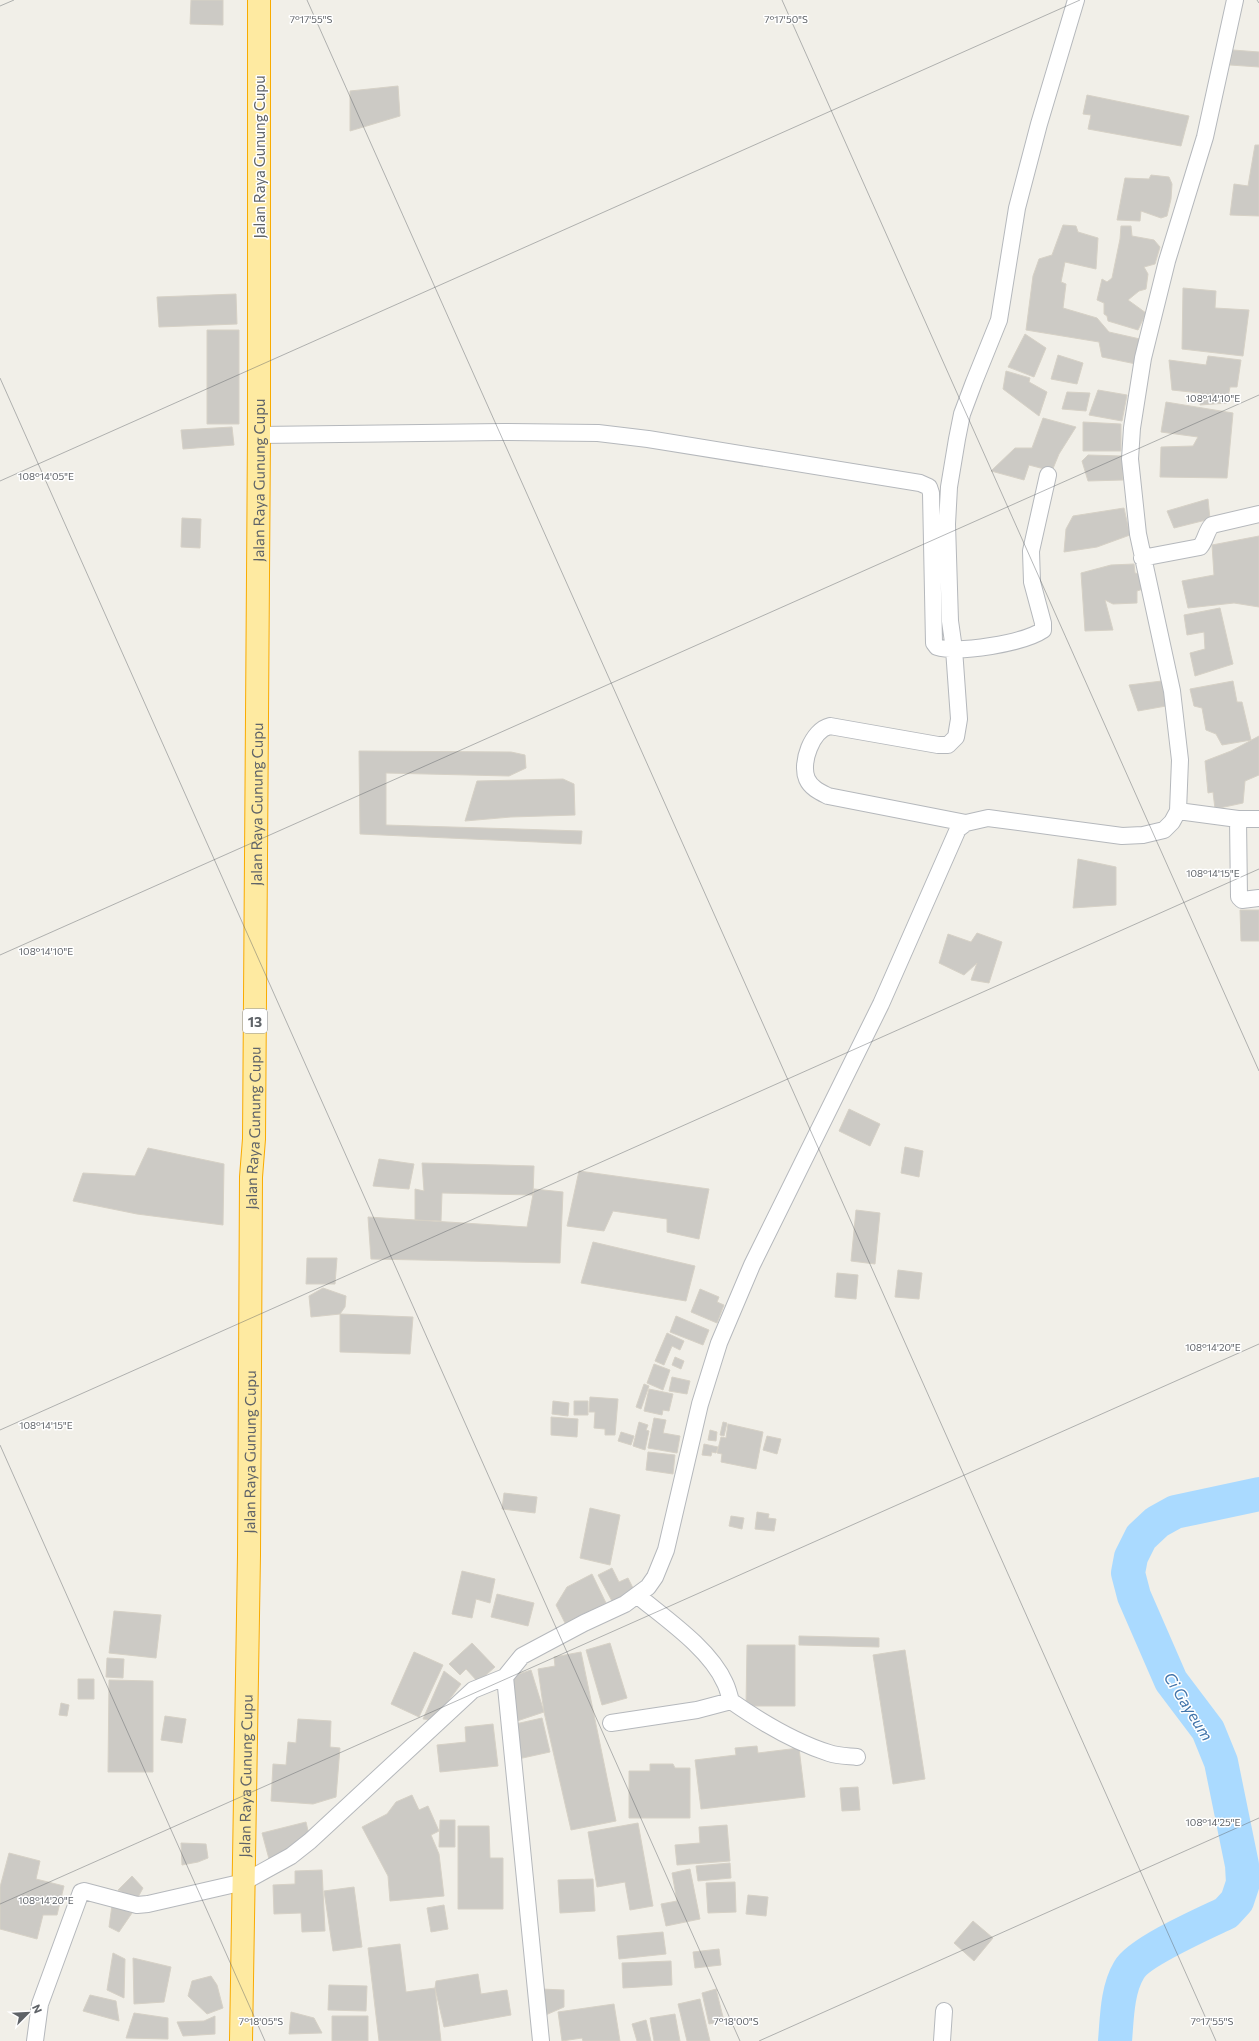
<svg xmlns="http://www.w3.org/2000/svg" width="1259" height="2041" font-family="Commissioner,sans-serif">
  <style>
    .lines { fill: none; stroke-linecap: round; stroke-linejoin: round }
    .river { stroke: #aadaff; stroke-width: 34 }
    .building { fill: #cccac5; stroke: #d6d1c6 }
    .minor-casing { stroke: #b5b8bc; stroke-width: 18 }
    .trunk-casing { stroke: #f9ab00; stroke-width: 24 }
    .minor { stroke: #fff; stroke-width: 16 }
    .trunk { stroke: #feeaa1; stroke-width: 22 }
    .ticks { fill: none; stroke: #5f6368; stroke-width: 1; stroke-opacity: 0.45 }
    .labels { text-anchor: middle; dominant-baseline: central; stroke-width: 3; stroke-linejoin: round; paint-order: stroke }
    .shield { fill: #fff; stroke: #8f9295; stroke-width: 1 }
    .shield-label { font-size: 14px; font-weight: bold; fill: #5f6368 }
    .street-label { font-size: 15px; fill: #5f6368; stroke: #fff }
    .water-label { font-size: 16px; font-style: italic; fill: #4174aa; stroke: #fff }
    .ticks-label { font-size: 10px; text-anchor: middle; fill: #5f6368; stroke: #fff; stroke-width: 3; stroke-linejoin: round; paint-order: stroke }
  </style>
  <rect width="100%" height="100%" fill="#f1efe8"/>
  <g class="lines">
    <!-- river -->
    <path class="river" d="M1115,2041C1117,2018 1117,1990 1129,1970C1139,1952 1205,1923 1226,1913L1237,1901L1243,1883L1242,1865L1221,1762L1208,1730L1171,1681L1134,1596L1128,1573L1131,1557L1141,1537L1157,1522L1175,1512L1259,1494"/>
  </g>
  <!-- building -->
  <path class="building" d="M191,0H223V25L190,24Z
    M1233,50L1259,52V67L1230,65Z
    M398,86L400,116L350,131V91Z
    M1087,95L1189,116L1181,146L1088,129L1091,115L1083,114Z
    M1255,145H1259V216L1230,215L1234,184L1248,186Z
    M1151,175L1169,177L1172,184L1171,199L1167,216L1161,218L1141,211L1140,221L1117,220L1125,178L1149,179Z
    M1063,225L1076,226L1078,232L1098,238L1096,269L1065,262L1061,282L1066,284L1063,308L1097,318L1109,332L1140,339L1136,364L1102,357L1099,342L1026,330L1033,276L1039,259L1052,255Z
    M1121,226H1131L1132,236L1154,240L1160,247L1155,264L1144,267L1148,274L1146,289L1139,291L1128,300L1146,313L1138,330L1108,321L1107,316L1104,314V303L1097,300L1102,279L1107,282L1112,278L1120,239Z
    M1183,288L1216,291L1215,308L1249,310L1243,356L1182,349Z
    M236,294L237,324L159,327L157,297Z
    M207,330H239V424H207Z
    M1025,334L1046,348L1034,377L1008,367Z
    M1058,355L1083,363L1077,384L1051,379Z
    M1208,356L1241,360L1237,387H1230L1227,403L1200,405V393L1172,390L1169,360L1206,365Z
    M1006,371L1030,378L1029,382L1047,392L1039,416L1003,389Z
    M1098,390L1127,395L1122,421L1089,415Z
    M1067,392L1090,393L1086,411L1062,409Z
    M1166,402L1233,413L1227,478L1160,477L1161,447L1193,446L1198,437L1161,432Z
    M1043,418L1076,427L1059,454L1052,471L1029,465L1024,480L991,471L1015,448H1032Z
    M1083,422L1121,424V451H1083Z
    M232,427L234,445L183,449L181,430Z
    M1088,455L1122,456L1123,480L1088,481L1082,461Z
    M1208,499L1210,519L1174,528L1167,511Z
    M1124,508L1130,535L1097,547L1064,552L1066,529L1073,516Z
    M182,518L201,519L200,548L181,547Z
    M1259,536V607L1234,603L1188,608L1182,581L1214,575L1212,545Z
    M1134,564L1135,573L1139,574L1143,589L1137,591V603L1113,604L1105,600L1113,630L1085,631L1081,573L1111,565Z
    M1220,608L1233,664L1195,676L1190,653L1205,649L1204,632L1187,635L1184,615Z
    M1162,681L1166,706L1138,711L1129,685Z
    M1233,681L1237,702H1242L1251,740L1222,745L1216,734L1206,730L1202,708L1194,706L1190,689Z
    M1259,736V775L1245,781L1243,803L1215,809L1213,792L1208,793L1205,761L1231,751Z
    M359,751L511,752L525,755L526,768L509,776L386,773V825L582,831L581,844L360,834Z
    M563,779L574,784L575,815L511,817L465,821L477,781Z
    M1078,859L1116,867V905L1073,908Z
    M1240,910H1259V941H1241Z
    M977,933L1002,942L989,983L971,980L977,963L964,975L939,963L948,934L971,942Z
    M849,1109L880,1124L870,1146L839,1131Z
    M905,1147L923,1151L919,1177L901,1173Z
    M148,1148L224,1164L223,1225L137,1214L73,1201L83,1173L135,1176Z
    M379,1159L414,1164L409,1189L373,1186Z
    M422,1163L534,1166L533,1195L442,1193L441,1221L415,1220V1189L424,1191Z
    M579,1171L709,1189L699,1239L667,1232V1219L613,1211L604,1231L567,1226Z
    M534,1189L563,1192L560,1263L371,1259L368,1217L527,1227Z
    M856,1210L880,1213L875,1264L851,1261Z
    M593,1242L695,1266L686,1301L581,1283Z
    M307,1258H337L335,1284H306Z
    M898,1270L922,1273L919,1299L895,1297Z
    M837,1273L858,1275L856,1299L835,1297Z
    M323,1288L346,1296L345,1307L340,1314L311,1317L309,1296Z
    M700,1289L719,1297L717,1302L724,1305L717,1323L691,1312Z
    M340,1314L413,1317L410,1354L340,1352Z
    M676,1316L709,1330L703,1345L670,1332Z
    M667,1333L684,1341L680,1350L672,1346L664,1365L655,1361Z
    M675,1357L684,1361L681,1369L672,1365Z
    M654,1364L670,1370L663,1390L647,1383Z
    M672,1377L690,1381L687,1394L669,1391Z
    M644,1384L649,1386L641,1409L636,1407Z
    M649,1389L673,1394L669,1411L663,1410L662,1415L644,1411Z
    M590,1397L618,1399L615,1435H605V1429L594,1428L595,1412H589Z
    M553,1401L569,1403L568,1416L552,1414Z
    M574,1401H588V1415H574Z
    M551,1417L578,1419L577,1437L551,1435Z
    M654,1418L666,1420L663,1433L680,1436L677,1453L648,1448Z
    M639,1422L648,1425L646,1430L649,1431L645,1450L633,1446Z
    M723,1422L727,1423L724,1436L720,1435Z
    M728,1424L763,1432L756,1469L721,1462L722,1454L717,1453L721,1437L726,1438Z
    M710,1430L717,1432L716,1441L708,1440Z
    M621,1432L634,1436L631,1445L618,1441Z
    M767,1436L781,1439L777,1454L763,1450Z
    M704,1444L718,1447L716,1453L712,1452L711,1456L702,1455Z
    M648,1452L675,1455L673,1474L646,1470Z
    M504,1493L537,1497L535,1513L502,1509Z
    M590,1508L620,1515L610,1565L580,1558Z
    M757,1512L769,1514L768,1518L776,1519L774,1531L755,1529Z
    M731,1516L744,1518L742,1529L729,1526Z
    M612,1568L619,1582L628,1578L635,1592L613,1603L598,1575Z
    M462,1571L495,1579L490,1603L476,1599L472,1618L452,1614Z
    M592,1574L606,1603L565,1623L556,1605L567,1587Z
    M497,1594L534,1603L528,1626L491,1617Z
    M114,1611L161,1615L156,1658L109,1653Z
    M799,1636L879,1638V1647L799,1645Z
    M472,1643L495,1667L478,1682L466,1669L460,1675L449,1664Z
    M610,1643L627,1698L602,1705L586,1650Z
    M747,1645H795V1706H746Z
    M905,1650L925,1779L893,1784L873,1655Z
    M414,1652L443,1665L419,1717L391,1704Z
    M581,1652L616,1821L571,1830L544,1712L538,1669L555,1666L554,1657Z
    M107,1658L124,1659L123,1678L106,1677Z
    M531,1670L544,1712L517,1721L504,1679Z
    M444,1671L461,1684L434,1720L423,1719Z
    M78,1679H94V1699H78Z
    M109,1680L153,1681V1772H108Z
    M61,1703L69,1705L67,1716L59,1715Z
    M165,1716L186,1719L182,1743L161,1740Z
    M542,1718L550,1752L518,1759L511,1725Z
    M298,1719L331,1721L330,1747L340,1748L336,1797L313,1804L271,1801L273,1764L286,1765L288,1742L296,1743Z
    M493,1724L498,1766L440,1772L437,1745L466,1742L465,1727Z
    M757,1746L758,1753L799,1748L805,1797L701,1809L695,1760L736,1755L735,1748Z
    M650,1764H673L675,1768H690V1818H629V1771H650Z
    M858,1787L860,1810L842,1811L840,1788Z
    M412,1795L419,1810L428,1806L439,1831L431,1835L439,1854L444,1896L390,1901L388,1876L362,1827L387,1814L396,1802Z
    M440,1820H455V1847H439Z
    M306,1822L309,1835L281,1856L269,1859L262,1833Z
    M638,1823L653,1906L630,1910L625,1882L597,1887L588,1832Z
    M727,1825L730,1861L677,1865L675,1845L700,1843L699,1827Z
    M458,1826H489L490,1858H503V1909H458Z
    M181,1843L206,1844L208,1858L198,1862L182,1865Z
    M9,1853L40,1861L36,1879L64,1886L57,1915H43L37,1939L0,1929V1887Z
    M730,1863L731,1878L698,1881L696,1866Z
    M690,1869L700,1919L666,1926L661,1904L677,1901L672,1873Z
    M322,1870L325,1931L302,1932L301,1913L274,1914L273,1885L295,1884V1871Z
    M132,1876L143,1888L137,1899L118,1890Z
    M593,1879L595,1911L560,1913L558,1880Z
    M735,1882L736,1912L708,1913L706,1883Z
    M354,1887L362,1947L333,1951L324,1891Z
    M748,1895L768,1897L766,1916L746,1914Z
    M112,1905L132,1913L119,1932L109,1927Z
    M444,1905L448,1929L431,1932L427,1908Z
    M973,1921L993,1938L974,1961L954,1943Z
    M663,1932L666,1954L619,1959L617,1936Z
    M400,1944L406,1992L435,1988L441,2041H379L368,1948Z
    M719,1949L721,1965L695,1968L693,1952Z
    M113,1953L125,1959L124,1998L107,1990Z
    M133,1958L171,1967L164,2002L134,2004Z
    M671,1961L672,1985L623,1988L622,1963Z
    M478,1974L481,1994L507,1990L511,2015L444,2027L435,1988L436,1981Z
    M211,1976L217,1985L223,2008L207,2014L188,1996L192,1981Z
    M329,1985L367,1986L366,2011L328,2010Z
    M541,1989L564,1990V2007L541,2017Z
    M716,1989L724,2021L709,2024L702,1993Z
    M90,1995L116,2001L119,2021L83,2011Z
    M700,1999L710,2041H687L678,2004Z
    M614,2004L620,2041H583L582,2038L562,2041L558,2012Z
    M291,2012L314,2018L322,2033L289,2034Z
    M134,2013L168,2018V2039L126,2038Z
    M675,2014L680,2041H654L650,2018Z
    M215,2016V2034L183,2036L177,2022L204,2021Z
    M332,2016H368V2041H332Z
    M646,2020L651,2041H637L632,2024Z"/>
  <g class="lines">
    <!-- minor casing -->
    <g class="minor-casing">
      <path id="minor" d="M259,435L503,432L598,433L648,439L920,483L929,487L931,493L934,643L937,647C959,654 1024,643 1043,630V623L1032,582L1031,551L1048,475
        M1142,558L1200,547C1206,540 1206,531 1212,525L1259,514
        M1178,811L1238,819H1259
        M1238,819L1239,897L1242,900L1259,898
        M966,823L828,796C820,792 811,788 807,779C800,763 812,730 830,726L938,745H948L956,737L959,719L954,649L950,621L947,524L949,487L957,439L962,414L974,382L999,320L1017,208L1039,124L1076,0
        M505,1677L541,2041
        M731,1701C761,1722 794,1742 829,1753C838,1756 848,1756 857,1757
        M611,1723L697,1710L731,1701C729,1695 728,1689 725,1683C710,1649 666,1619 638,1596
        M35,2041L40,2004L81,1892L84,1891L137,1905L148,1904L244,1882L291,1856L310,1841L473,1690L505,1677L522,1656L584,1623L625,1604L648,1587L655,1577L666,1550L700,1404L719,1343L752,1265L881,1004L958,829L966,823L988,818L1122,836L1143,835L1164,830L1172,822L1178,811L1180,760L1172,691L1138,534L1130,459L1132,428L1143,358L1167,261L1205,137L1235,0
        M942,2041L944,2011"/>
    </g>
    <!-- trunk casing -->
    <g class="trunk-casing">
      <g id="trunk">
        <path id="s1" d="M241,2041L249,1555L251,1177L254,1139L259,435V0"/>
      </g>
    </g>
    <!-- minor -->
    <use href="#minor" class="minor"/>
    <!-- trunk -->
    <use href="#trunk" class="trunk"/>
  </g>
  <!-- ticks -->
  <path class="ticks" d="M307,0L1216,2041M782,0L1259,1071M1257,0L1259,3M0,6L14,0M0,378L740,2041M0,481L1080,0M0,955L1259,395M0,1430L1259,869M0,1445L265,2041M0,1904L1259,1344M759,2041L1259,1818"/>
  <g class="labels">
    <!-- shield labels -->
    <rect class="shield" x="243" y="1009" width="24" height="24" rx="3"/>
    <g class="shield-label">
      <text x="255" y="1021">13</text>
    </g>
    <!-- street labels -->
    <g class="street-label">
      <text transform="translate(259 157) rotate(-90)">Jalan Raya Gunung Cupu</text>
      <text stroke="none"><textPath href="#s1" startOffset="1561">Jalan Raya Gunung Cupu</textPath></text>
      <text stroke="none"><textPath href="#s1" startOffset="1237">Jalan Raya Gunung Cupu</textPath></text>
      <text stroke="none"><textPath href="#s1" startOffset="913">Jalan Raya Gunung Cupu</textPath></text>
      <text stroke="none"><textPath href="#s1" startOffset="589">Jalan Raya Gunung Cupu</textPath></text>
      <text stroke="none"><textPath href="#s1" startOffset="265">Jalan Raya Gunung Cupu</textPath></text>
    </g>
    <!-- water labels -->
    <g class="water-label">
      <text transform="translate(1189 1706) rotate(58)">Ci Gayeum</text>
    </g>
  </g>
  <g class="ticks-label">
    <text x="311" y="23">7°17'55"S</text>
    <text x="786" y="23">7°17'50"S</text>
    <text x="1213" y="402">108°14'10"E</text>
    <text x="46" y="480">108°14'05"E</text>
    <text x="1213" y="877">108°14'15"E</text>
    <text x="46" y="955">108°14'10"E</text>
    <text x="1213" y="1351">108°14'20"E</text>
    <text x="46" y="1429">108°14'15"E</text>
    <text x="1213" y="1826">108°14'25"E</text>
    <text x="46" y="1904">108°14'20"E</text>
    <text x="261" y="2025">7°18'05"S</text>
    <text x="736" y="2025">7°18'00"S</text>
    <text x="1212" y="2025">7°17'55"S</text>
  </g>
  <!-- north arrow -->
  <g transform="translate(28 2013) rotate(66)" stroke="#ffffff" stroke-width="3" paint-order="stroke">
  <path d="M0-3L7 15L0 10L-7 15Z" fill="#5f6368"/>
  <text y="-6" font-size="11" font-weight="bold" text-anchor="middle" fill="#5f6368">N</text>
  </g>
</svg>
